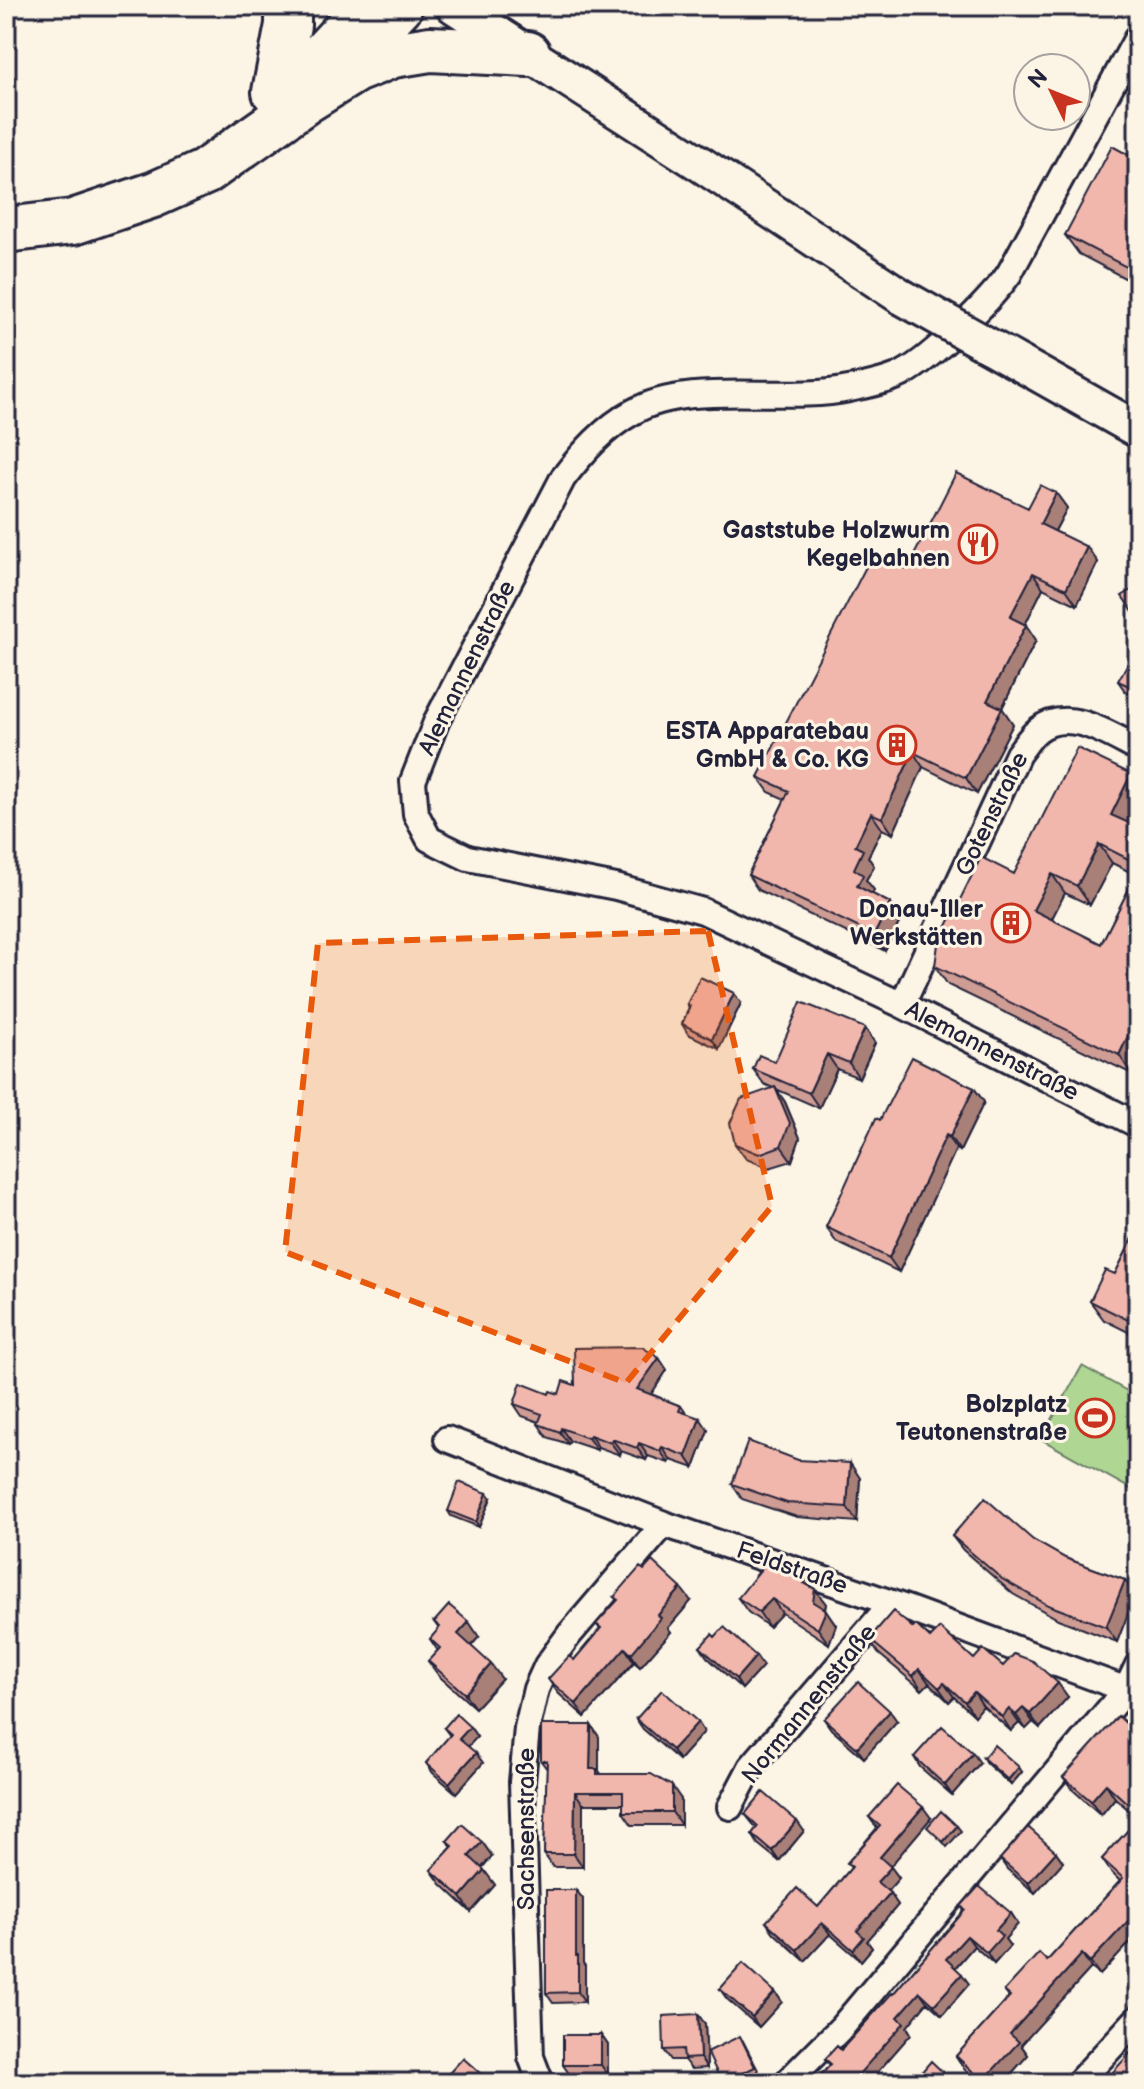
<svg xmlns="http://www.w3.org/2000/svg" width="1144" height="2089" font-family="'Balsamiq Sans',sans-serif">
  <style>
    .green { fill: #afd692; stroke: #687c66; stroke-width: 2 }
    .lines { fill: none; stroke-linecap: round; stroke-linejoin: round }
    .street-casing { stroke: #22223b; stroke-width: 30 }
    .secondary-casing { stroke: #22223b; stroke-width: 40 }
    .highway-casing { stroke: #22223b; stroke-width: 50 }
    .street { stroke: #fcf5e5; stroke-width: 24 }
    .secondary { stroke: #fcf5e5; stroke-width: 34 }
    .highway { stroke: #fcf5e5; stroke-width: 44 }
    .secondary-bridge-casing { stroke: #22223b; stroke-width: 40; stroke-linecap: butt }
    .secondary-bridge { stroke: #fcf5e5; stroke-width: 34 }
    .wall { fill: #d09d94; stroke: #22223b; stroke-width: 2; fill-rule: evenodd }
    .shaded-wall { fill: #a98078; stroke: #22223b; stroke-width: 2 }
    .building { fill: #f2b7ac; stroke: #22223b; stroke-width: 2 }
    .marked { fill: #e8590c; fill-opacity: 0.2; stroke: #e8590c; stroke-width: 6; stroke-dasharray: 16 10; stroke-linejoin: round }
    .labels { text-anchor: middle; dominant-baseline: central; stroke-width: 6; stroke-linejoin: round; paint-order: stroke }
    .poi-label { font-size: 24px; font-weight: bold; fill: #22223b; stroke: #fcf5e5; text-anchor: end }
    .street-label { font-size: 24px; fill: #22223b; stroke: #fcf5e5 }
  </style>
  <rect width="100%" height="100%" fill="#fcf5e5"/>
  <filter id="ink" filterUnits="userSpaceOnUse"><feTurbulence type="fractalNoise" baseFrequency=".0125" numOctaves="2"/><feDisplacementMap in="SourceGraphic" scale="16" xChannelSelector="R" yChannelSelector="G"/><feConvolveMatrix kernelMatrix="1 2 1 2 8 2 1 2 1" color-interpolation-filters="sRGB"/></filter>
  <g filter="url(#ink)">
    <!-- green -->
    <path class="green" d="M1082,1366L1138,1397V1493L1041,1439Z"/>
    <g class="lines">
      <!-- street casing -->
      <g class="street-casing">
        <path id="street" d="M1138,36L1009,274C989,302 932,358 902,374C886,382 867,385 849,389C785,403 689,379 633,412C604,428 583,452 563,478L437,720L413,781L416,814L429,839L468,858L616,887L703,911L902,1005L1138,1125
          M902,1005L1018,754C1024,747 1030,736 1038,730C1068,706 1110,735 1138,749
          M447,1439L664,1524L906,1608L1138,1694
          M730,1807L751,1767L892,1603
          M541,2083L531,2057L522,1782L527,1728L536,1689L547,1665L569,1635L664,1524
          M786,2083L842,2027L1127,1688L1138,1665
          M1078,2083L1138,2018"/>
      </g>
      <!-- secondary casing -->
      <g class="secondary-casing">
        <path id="secondary" d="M454,6L702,165L902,297
          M1021,364L1138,430"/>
      </g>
      <!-- highway casing -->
      <g class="highway-casing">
        <path id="highway" d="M355,54L400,6
          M277,91L309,69L367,6
          M275,92L288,25V6
          M6,230L73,222L153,195L205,172L307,100L355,70L393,55L430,49L528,54"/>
      </g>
      <!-- street -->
      <use href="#street" class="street"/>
      <!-- secondary -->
      <use href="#secondary" class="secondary"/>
      <!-- highway -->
      <use href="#highway" class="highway"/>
      <!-- secondary-bridge casing -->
      <g class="secondary-bridge-casing">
        <path id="secondary-bridge" d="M902,297L1021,364"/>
      </g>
      <!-- secondary-bridge -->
      <use href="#secondary-bridge" class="secondary-bridge"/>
    </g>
    <!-- wall -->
    <path class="wall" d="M1138,160V285L1079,254L1065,235Z
      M1056,493L1067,508L1055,531L1098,562L1077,605L1043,588L1025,624L1036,640L1002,708L1013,724L977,794L923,767L893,834L882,829L868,857L874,866L866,880L874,890L872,894L890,903L901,919L885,951L758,890L748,875L785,799L769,792L758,777L907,569Z
      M1138,654V697L1125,691L1118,681Z
      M1131,774L1138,784V807L1130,824L1138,827V1062L1132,1074L948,985L935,966L1014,874ZM1112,863L1136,875L1101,944L1051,920L1065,893L1090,905Z
      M741,1003L719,1049L688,1034L682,1024L689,1008L687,1004Z
      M865,1028L875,1043L859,1078L837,1069L819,1108L776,1089L785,1102L800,1138L792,1161L769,1168L746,1159L735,1144L773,1088L764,1084L753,1069Z
      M974,1088L984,1102L960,1151L956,1149L899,1272L836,1242L826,1227L880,1120Z
      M1138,1228V1337L1104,1320L1090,1301L1115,1274Z
      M659,1358L667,1370L651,1394L681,1406L686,1413L708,1430L694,1468L671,1460L669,1463L648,1456L646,1460L621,1451L620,1455L598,1447L597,1450L570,1441L568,1444L547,1437L538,1424L539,1422L522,1416L514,1404L549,1394H559L575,1385Z
      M798,1460L860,1478L857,1522L797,1517L742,1499L732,1484Z
      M491,1498L479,1527L451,1516L448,1511Z
      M952,1536L1033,1540L1065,1558L1125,1580L1135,1595L1117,1642L1058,1619L1013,1594L963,1550Z
      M813,1588L826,1604L825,1609L836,1625L829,1644L782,1613L769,1627L748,1612L738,1598Z
      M614,1597L691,1601L668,1628L671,1632L640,1667L634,1662L585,1717L558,1693L548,1679L574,1660L600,1629L596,1624L617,1600Z
      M434,1622L479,1637L471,1646L502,1679L475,1708L439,1676L428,1661L438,1651L430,1639L439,1629Z
      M913,1628L974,1659L1003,1666L1068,1697L1040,1728L1033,1722L1026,1729L1019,1723L1011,1731L983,1706L975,1716L954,1697L949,1702L929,1683L922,1690L878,1653L869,1639Z
      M715,1637L756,1656L763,1666L742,1689L707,1657L700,1647Z
      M636,1719L704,1732L679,1760L643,1729Z
      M824,1719L897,1721L864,1758L831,1729Z
      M591,1725L599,1737V1771L601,1774L681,1799V1825H632L623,1812V1804H583V1867H553L544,1854L547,1769L541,1761Z
      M470,1727L477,1737L468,1746L483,1763L456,1793L433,1773L426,1763L450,1736L444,1728Z
      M1138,1734V1818L1115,1798L1101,1815L1073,1790L1063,1777Z
      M914,1757L980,1763L952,1795L920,1767Z
      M983,1758L1022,1772L1011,1785L986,1763Z
      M745,1814L804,1831L779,1861L758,1844L752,1834L756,1828Z
      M869,1817L931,1818L890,1866L899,1878L887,1891L898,1905L867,1941L872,1948L861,1961L830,1934L805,1961L774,1933L766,1922L818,1907L851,1868L847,1863L877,1828Z
      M1138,1819V1934L1100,1975L1091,1968L1021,2045L1028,2055L1003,2083H980L965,2070L956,2056L1009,1997L1004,1991L1047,1961L1120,1881L1111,1872L1102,1859Z
      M447,1841L482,1842L492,1856L482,1868L495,1885L471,1912L441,1884L431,1870L452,1847Z
      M1056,1852L1063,1862L1035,1893L1007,1869L1000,1859Z
      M576,1890L583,1899V1963L585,1966V2002L553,2003L546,1993Z
      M961,1906L1011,1913L1018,1924L1005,1939L1010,1946L994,1964L974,1946L955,1968L969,1984L942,2015L927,2002L907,2027L911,2034L868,2083H814L830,2065L825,2059L841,2050L893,1994L964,1911Z
      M720,1989L775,1992L782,2002L759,2027L727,1999Z
      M705,2024L707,2068L691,2069L684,2060H671L664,2050Z
      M601,2035L608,2045V2075H570L563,2065Z
      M743,2041L759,2072L736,2083H722Z"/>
    <!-- shaded-wall -->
    <path class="shaded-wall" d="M1056,493L1067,508L1050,540L1040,524Z
      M1087,547L1098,562L1077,605L1066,589Z
      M1033,573L1043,588L1021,633L1010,617Z
      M1026,625L1036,640L998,716L987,701Z
      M1002,708L1013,724L977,794L966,778Z
      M913,752L923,767L893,834L882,818Z
      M1131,774L1138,784V807L1124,834L1111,815Z
      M871,813L882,829L868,857L874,866L866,880L874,890L867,902L857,886L854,869L855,846Z
      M1099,844L1112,863L1090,905L1077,886Z
      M1052,874L1065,893L1046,930L1033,910Z
      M890,903L901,919L885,951L874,935Z
      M734,993L741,1003L719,1049L712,1039Z
      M1138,1015V1062L1132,1074L1119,1055Z
      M865,1028L875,1043L859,1078L849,1063Z
      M827,1054L837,1069L819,1108L809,1093Z
      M775,1087L785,1102L800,1138L792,1161L781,1146Z
      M974,1088L984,1102L960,1151L950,1137Z
      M946,1135L956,1149L899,1272L889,1258Z
      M659,1358L667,1370L646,1402L637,1389Z
      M700,1418L708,1430L694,1468L686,1456Z
      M561,1428L570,1441L568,1444L560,1432Z
      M590,1435L598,1447L597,1450L588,1438Z
      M612,1439L621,1451L620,1455L611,1443Z
      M639,1443L648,1456L646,1460L637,1448Z
      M662,1447L671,1460L669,1463L660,1451Z
      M850,1463L860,1478L857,1522L847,1507Z
      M487,1493L491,1498L479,1527L476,1522Z
      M806,1578L826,1604L823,1617L826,1610L836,1625L829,1644L818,1629L813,1602L804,1583Z
      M1125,1580L1135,1595L1117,1642L1106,1627Z
      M681,1588L691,1601L668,1628L671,1632L640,1667L631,1654L658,1615Z
      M772,1599L782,1613L769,1627L759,1612Z
      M469,1622L479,1637L468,1649L458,1634Z
      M625,1648L634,1662L585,1717L576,1704Z
      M756,1656L763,1666L742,1689L736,1679Z
      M491,1664L502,1679L475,1708L465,1694Z
      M919,1669L929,1683L922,1690L913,1676Z
      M944,1683L954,1697L949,1702L939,1688Z
      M1058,1683L1068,1697L1040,1728L1030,1714Z
      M974,1692L983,1706L975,1716L965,1702Z
      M1023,1708L1033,1722L1026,1729L1016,1715Z
      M1009,1709L1019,1723L1011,1731L1002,1717Z
      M890,1711L897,1721L864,1758L857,1748Z
      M698,1722L704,1732L679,1760L672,1750Z
      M591,1725L599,1737V1771L606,1781L590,1769Z
      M470,1727L477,1737L466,1749L459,1739Z
      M476,1753L483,1763L456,1793L449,1783Z
      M973,1753L980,1763L952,1795L945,1785Z
      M1019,1767L1022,1772L1011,1785L1008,1780Z
      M1106,1784L1115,1798L1101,1815L1091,1801Z
      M672,1786L681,1799V1825L672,1812Z
      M575,1792L583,1804V1867L574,1854Z
      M923,1807L931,1818L888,1869L880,1857Z
      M797,1821L804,1831L779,1861L772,1851Z
      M957,1826L961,1831L947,1847L943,1842Z
      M482,1842L492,1856L479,1871L469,1856Z
      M1056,1852L1063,1862L1035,1893L1028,1883Z
      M891,1867L899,1878L885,1894L877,1882Z
      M484,1870L495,1885L471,1912L461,1897Z
      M576,1890L583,1899V1963L585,1966V2002L578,1992L576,1956Z
      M890,1893L898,1905L867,1941L872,1948L861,1961L853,1950L857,1931Z
      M1011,1913L1018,1924L1005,1939L1010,1946L994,1964L987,1953L996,1930Z
      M1129,1920L1138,1934L1100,1975L1090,1962Z
      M822,1923L830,1934L805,1961L797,1950Z
      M967,1936L974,1946L953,1970L946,1959Z
      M1082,1954L1091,1968L1021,2045L1028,2055L1003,2083H984L983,2081L1010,2034Z
      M962,1974L969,1984L942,2015L934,2005Z
      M775,1992L782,2002L759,2027L752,2017Z
      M920,1992L927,2002L907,2027L911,2034L868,2083H852L898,2017Z
      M698,2014L705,2024L707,2068L700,2058Z
      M601,2035L608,2045V2075L601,2065Z"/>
    <!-- building -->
    <path class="building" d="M1112,146L1138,160V268L1136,272L1065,235Z
      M956,473L1028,508L1040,485L1056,493L1040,524L1087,547L1066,589L1033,573L1010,617L1026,625L987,701L1002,708L966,778L913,752L882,818L871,813L855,846L863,850L854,869L863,875L857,886L890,903L874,935L748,875L789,791L758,777L873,553L907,569Z
      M1138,586V619L1122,596Z
      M1134,652L1138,654V690L1118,681Z
      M1077,748L1131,774L1111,815L1138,827V864L1099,844L1077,886L1052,874L1033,910L1101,944L1138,871V1015L1119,1055L935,966L938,944L981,857L1014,874Z
      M700,977L734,993L712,1039L682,1024L690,1006L687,1004Z
      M801,1002L865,1028L849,1063L827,1054L809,1093L753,1069L759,1055L775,1062Z
      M912,1057L974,1088L950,1137L946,1135L889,1258L826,1227L876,1118L880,1120Z
      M775,1087L790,1123L781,1146L759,1154L735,1144L730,1123L741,1099Z
      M1138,1228V1325L1090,1301L1105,1270L1115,1274Z
      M642,1347L659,1358L637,1389L681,1406L679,1411L700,1418L686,1456L662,1447L660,1451L639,1443L637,1448L612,1439L611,1443L590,1435L588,1438L561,1428L560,1432L538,1424L542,1414L514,1404L521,1383L549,1394L550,1391L559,1394L563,1381L575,1385L574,1348Z
      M748,1441L798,1460L850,1463L847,1507L787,1503L732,1484Z
      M459,1482L487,1493L476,1522L448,1511Z
      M985,1498L1033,1540L1065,1558L1125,1580L1106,1627L1048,1605L1002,1579L952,1536Z
      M652,1561L681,1588L658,1615L661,1618L631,1654L625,1648L576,1704L548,1679L569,1656L574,1660L601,1628L596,1624L618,1600L614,1597L640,1567L644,1570Z
      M765,1564L806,1578L804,1583L815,1589L813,1602L826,1610L818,1629L772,1599L759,1612L738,1598Z
      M449,1605L469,1622L458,1634L491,1664L465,1694L428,1661L440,1648L430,1639L440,1627L434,1622Z
      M893,1611L913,1628L916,1625L930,1638L940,1628L974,1659L983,1649L1003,1666L1014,1654L1033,1661L1058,1683L1030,1714L1023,1708L1016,1715L1009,1709L1002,1717L974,1692L965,1702L944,1683L939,1688L919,1669L913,1676L869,1639Z
      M724,1627L756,1656L736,1679L700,1647L712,1634L715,1637Z
      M858,1682L890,1711L857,1748L824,1719Z
      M662,1690L698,1722L672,1750L636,1719Z
      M456,1714L470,1727L459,1739L476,1753L449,1783L426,1763L451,1734L444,1728Z
      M1118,1716L1138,1734V1813L1106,1784L1091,1801L1063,1777Z
      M541,1725H591L590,1769H597V1774H651L672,1786V1812H623V1792H575L574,1854H544L547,1761H541Z
      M942,1726L973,1753L945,1785L914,1757Z
      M994,1745L1019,1767L1008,1780L983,1758Z
      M897,1785L923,1807L880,1857L891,1867L877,1882L890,1893L857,1931L864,1937L853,1950L822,1923L797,1950L766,1922L797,1888L818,1907L852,1867L847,1863L880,1826L869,1817Z
      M763,1792L797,1821L772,1851L752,1834L758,1826L745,1814Z
      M941,1811L957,1826L943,1842L927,1827Z
      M1138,1819V1928L1129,1920L1090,1962L1082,1954L1010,2034L1019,2042L983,2081L956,2056L1010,1996L1004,1991L1039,1953L1047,1961L1123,1878L1102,1859Z
      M462,1824L482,1842L469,1856L484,1870L461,1897L431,1870L453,1846L447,1841Z
      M1028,1827L1056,1852L1028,1883L1000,1859Z
      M979,1886L1011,1913L996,1930L1002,1936L987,1953L967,1936L946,1959L962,1974L934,2005L920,1992L898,2017L904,2023L852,2082L853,2083H814L831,2064L825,2059L837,2046L841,2050L892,1993L893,1994L965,1910L961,1906Z
      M546,1890H576V1956H578V1992L546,1993Z
      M743,1963L775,1992L752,2017L720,1989Z
      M698,2014L700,2058L684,2059L683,2049L664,2050L663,2016Z
      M563,2035H601V2065H563Z
      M740,2036L755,2067L722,2083L707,2052Z
      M1138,2044V2083H1103Z
      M463,2058L491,2083H440Z
      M931,2061L950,2079L946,2083H918L923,2078L919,2075Z"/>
  </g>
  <!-- marked area -->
  <path class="marked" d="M708,931L772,1206L626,1383L285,1252L318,943Z"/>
  <!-- icons -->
  <defs>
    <g id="restaurant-ring" transform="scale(2)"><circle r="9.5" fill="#fcf5e5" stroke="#c8321e" stroke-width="1.5"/><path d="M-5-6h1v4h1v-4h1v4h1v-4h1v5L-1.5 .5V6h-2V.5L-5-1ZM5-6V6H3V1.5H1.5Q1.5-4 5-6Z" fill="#c8321e"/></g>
    <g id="building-ring" transform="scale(2)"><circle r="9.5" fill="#fcf5e5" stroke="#c8321e" stroke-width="1.5"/><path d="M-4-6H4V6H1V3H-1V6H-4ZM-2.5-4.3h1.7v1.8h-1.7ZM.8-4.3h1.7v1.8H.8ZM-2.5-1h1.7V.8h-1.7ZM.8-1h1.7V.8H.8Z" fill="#c8321e"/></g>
    <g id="stadium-ring" transform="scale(2)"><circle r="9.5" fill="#fcf5e5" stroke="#c8321e" stroke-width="1.5"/><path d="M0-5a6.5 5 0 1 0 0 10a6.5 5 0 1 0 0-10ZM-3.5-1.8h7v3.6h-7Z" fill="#c8321e"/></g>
  </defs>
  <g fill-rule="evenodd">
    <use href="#restaurant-ring" x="978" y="544"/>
    <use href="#building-ring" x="897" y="745"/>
    <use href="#building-ring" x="1011" y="923"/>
    <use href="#stadium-ring" x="1095" y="1418"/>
  </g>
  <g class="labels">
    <!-- poi labels -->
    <g class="poi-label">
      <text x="950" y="530">Gaststube Holzwurm<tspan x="950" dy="28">Kegelbahnen</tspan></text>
      <text x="869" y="731">ESTA Apparatebau<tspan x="869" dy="28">GmbH &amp; Co. KG</tspan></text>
      <text x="983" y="909">Donau-Iller<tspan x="983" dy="28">Werkstätten</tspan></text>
      <text x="1067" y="1404">Bolzplatz<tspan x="1067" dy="28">Teutonenstraße</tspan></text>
    </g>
    <!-- street labels -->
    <g class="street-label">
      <text transform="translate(467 668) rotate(-64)">Alemannenstraße</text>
      <text transform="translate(992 814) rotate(-64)">Gotenstraße</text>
      <text transform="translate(992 1051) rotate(27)">Alemannenstraße</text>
      <text transform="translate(792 1568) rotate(19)">Feldstraße</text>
      <text transform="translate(809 1704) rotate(-51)">Normannenstraße</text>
      <text transform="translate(526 1829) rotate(-90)">Sachsenstraße</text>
    </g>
  </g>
  <!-- margin -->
  <rect width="1144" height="2089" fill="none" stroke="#fcf5e5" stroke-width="32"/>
  <rect x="16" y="16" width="1112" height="2057" fill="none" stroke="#22223b" stroke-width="3" filter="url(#ink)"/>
  <!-- north arrow -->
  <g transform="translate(1052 92) rotate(313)"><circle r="38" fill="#fcf5e5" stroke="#a5a1a1" stroke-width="2"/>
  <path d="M0-6L14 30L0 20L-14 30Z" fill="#c8321e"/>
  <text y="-12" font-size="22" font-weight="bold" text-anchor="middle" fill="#22223b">N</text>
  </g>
</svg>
